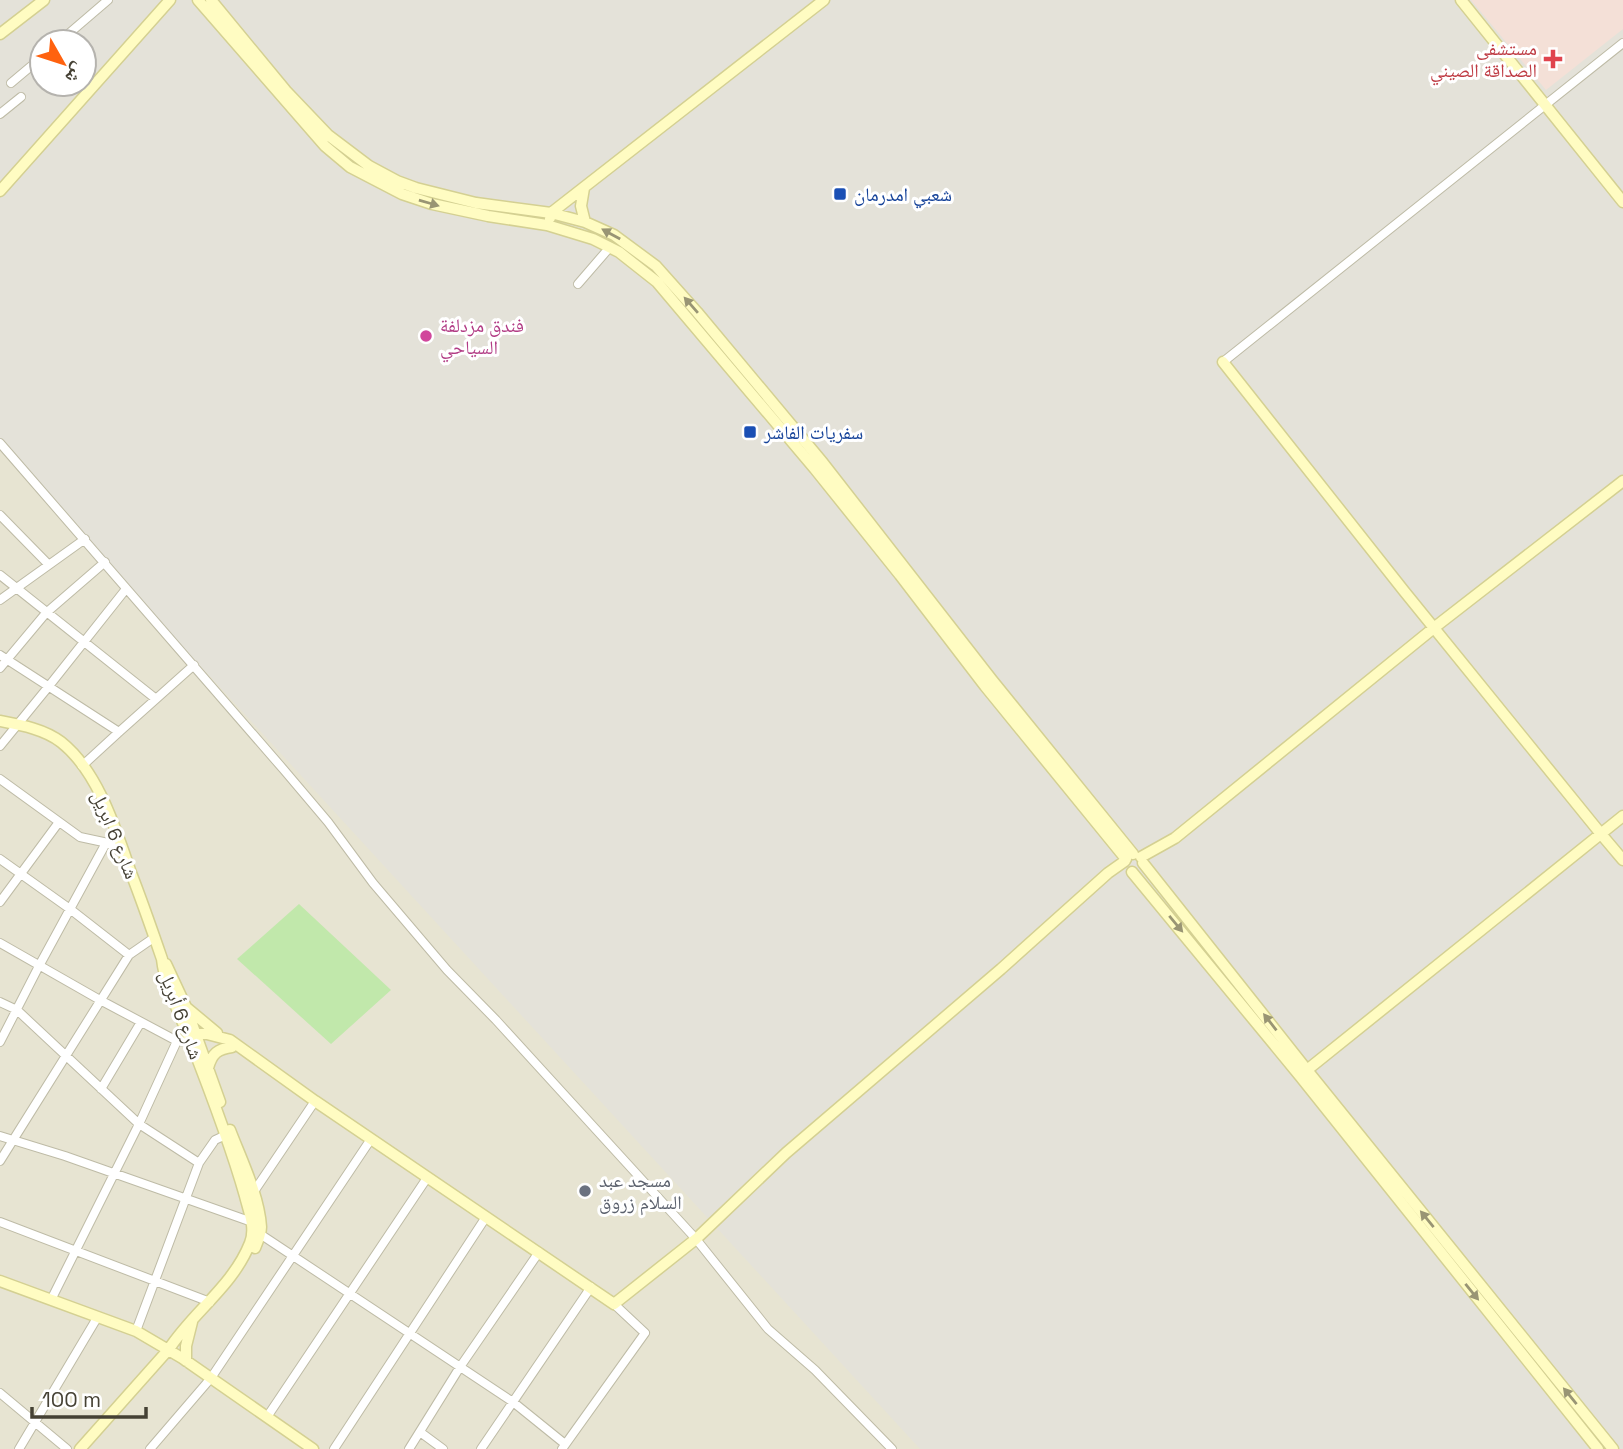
<svg xmlns="http://www.w3.org/2000/svg" width="1623" height="1449" font-family="'Space Grotesk','Noto Naskh Arabic',sans-serif">
  <style>
    .residential { fill: #e7e4d2; fill-rule: evenodd }
    .industrial { fill: #e4e2d9; fill-rule: evenodd }
    .medical { fill: #f4e0d7 }
    .green { fill: #c1e8ab }
    .lines { fill: none; stroke-linecap: round; stroke-linejoin: round }
    .street-casing { stroke: #bebba6; stroke-width: 10 }
    .secondary-casing { stroke: #d4d092; stroke-width: 13 }
    .street { stroke: #fff; stroke-width: 8 }
    .secondary { stroke: #fffcc2; stroke-width: 10 }
    .oneway { fill: #999574 }
    .health-dot { fill: #e0444e; stroke: #fff; stroke-width: 2.5 }
    .transit-dot { fill: #1a4fb4; stroke: #fff; stroke-width: 2.5 }
    .hotel-dot { fill: #d1479c; stroke: #fff; stroke-width: 2.5 }
    .worship-dot { fill: #6b7280; stroke: #fff; stroke-width: 2.5 }
    .labels { text-anchor: middle; dominant-baseline: central; stroke-width: 6; stroke-linejoin: round; paint-order: stroke }
    .health-label { font-size: 19px; fill: #be3a42; stroke: #fff; text-anchor: end }
    .transit-label { font-size: 19px; fill: #164399; stroke: #fff; text-anchor: start }
    .hotel-label { font-size: 19px; fill: #b23c85; stroke: #fff; text-anchor: start }
    .street-label { font-size: 19px; fill: #454134; stroke: #fff }
    .worship-label { font-size: 19px; fill: #5b616d; stroke: #fff; text-anchor: start }
  </style>
  <rect width="100%" height="100%" fill="#f3f1e4"/>
  <!-- residential -->
  <path class="residential" d="M0,0H1623V1449H0ZM42,42H84V84H42Z"/>
  <!-- industrial -->
  <path class="industrial" d="M0,0H1623V1449H920L0,448ZM42,42H84V84H42Z"/>
  <!-- medical -->
  <path class="medical" d="M1471,0H1623V29L1546,90Z"/>
  <!-- green -->
  <path class="green" d="M299,904L391,990L331,1044L237,959Z"/>
  <g class="lines">
    <!-- street casing -->
    <g class="street-casing">
      <path id="street" d="M59,42L108,0
        M11,83L42,57
        M0,114L21,97
        M578,284L610,247
        M1223,362L1623,43
        M0,443L284,770L328,822L373,883L447,970L496,1020L696,1239L768,1329L815,1370L892,1449
        M0,515L48,564
        M0,575L156,699
        M0,600L85,539
        M0,655L119,732
        M0,668L46,613L105,562
        M0,746L49,686L126,589
        M82,766L119,732L194,665
        M0,779L80,837L122,846
        M0,859L70,909L129,955
        M0,902L59,822
        M0,943L100,1000L177,1041L191,1042
        M0,1002L17,1010L139,1124L199,1163
        M0,1042L39,966L106,843
        M101,1089L141,1022
        M0,1136L65,1156L252,1222
        M0,1161L129,955L155,937
        M253,1193L315,1101
        M0,1222L210,1302
        M260,1234L513,1402L565,1444
        M51,1300L139,1124L177,1041
        M136,1331L199,1163L215,1140L230,1133
        M0,1393L67,1449
        M267,1417L427,1178
        M420,1432L443,1449
        M19,1449L97,1318
        M150,1449L211,1378L371,1139
        M334,1449L486,1217
        M409,1449L460,1367L539,1252
        M481,1449L591,1287
        M562,1449L645,1333L614,1304"/>
    </g>
    <!-- secondary casing -->
    <g class="secondary-casing">
      <path id="secondary" d="M198,0L325,146L350,167L402,194L432,204L488,216L547,225L593,239L619,252L657,282L815,469L900,575L985,686L1126,859
        M211,0L286,91L328,135L369,166L397,181L416,188L476,203L551,213L585,222L614,235L656,266L697,312L823,463L992,680L1133,854
        M1461,0L1623,202
        M0,34L44,0
        M584,188L581,206L585,222
        M0,191L170,0
        M550,218L551,213L824,0
        M1223,362L1404,591L1601,834L1623,860
        M0,721C21,725 44,729 61,742C98,771 116,830 131,873C142,901 152,930 162,959C165,987 180,1014 190,1040C210,1091 230,1143 245,1196C249,1212 256,1228 250,1243C233,1286 193,1312 169,1349L80,1449
        M1141,857L1175,838L1435,627L1623,481
        M1143,863L1307,1070L1613,1449
        M1132,872L1300,1076L1598,1449
        M166,964L186,1007L220,1102
        M187,1008L217,1033
        M187,1033L207,1034L230,1040L315,1101L614,1304L696,1239L786,1153L1001,969L1108,873L1125,861
        M208,1068C212,1053 218,1049 232,1047
        M1307,1070L1623,816
        M230,1130C241,1159 259,1195 261,1227C261,1234 258,1241 255,1248
        M0,1281L136,1331L182,1358L313,1449
        M186,1361V1346L192,1322"/>
    </g>
    <!-- street -->
    <use href="#street" class="street"/>
    <!-- secondary -->
    <use href="#secondary" class="secondary"/>
  </g>
  <!-- one-way arrows -->
  <defs><path id="oneway-solid" d="M-6-.8H1V-3.2L6.5 0L1 3.2V.8H-6Z" transform="scale(1.75)"/></defs>
  <g class="oneway">
    <use href="#oneway-solid" transform="translate(429 203) rotate(16)"/>
    <use href="#oneway-solid" transform="translate(611 234) rotate(-151)"/>
    <use href="#oneway-solid" transform="translate(691 305) rotate(-131)"/>
    <use href="#oneway-solid" transform="translate(1176 924) rotate(50)"/>
    <use href="#oneway-solid" transform="translate(1270 1022) rotate(-128)"/>
    <use href="#oneway-solid" transform="translate(1427 1219) rotate(-129)"/>
    <use href="#oneway-solid" transform="translate(1472 1292) rotate(51)"/>
    <use href="#oneway-solid" transform="translate(1570 1396) rotate(-129)"/>
  </g>
  <!-- markers -->
  <path class="health-dot" d="M1549.5 48.5h7v7h7v7h-7v7h-7v-7h-7v-7h7z"/>
  <g class="transit-dot">
    <rect x="833" y="187" width="14" height="14" rx="3.5"/>
    <rect x="743" y="425" width="14" height="14" rx="3.5"/>
  </g>
  <circle class="hotel-dot" cx="426" cy="336" r="7"/>
  <circle class="worship-dot" cx="585" cy="1191" r="7"/>
  <g class="labels">
    <!-- health labels -->
    <g class="health-label">
      <text x="1537" y="48">مستشفى<tspan x="1537" dy="22">الصداقة الصيني</tspan></text>
    </g>
    <!-- transit labels -->
    <g class="transit-label">
      <text x="854" y="194">شعبي امدرمان</text>
      <text x="764" y="432">سفريات الفاشر</text>
    </g>
    <!-- hotel labels -->
    <g class="hotel-label">
      <text x="440" y="325">فندق مزدلفة<tspan x="440" dy="22">السياحي</tspan></text>
    </g>
    <!-- street labels -->
    <g class="street-label">
      <text transform="translate(115 835) rotate(68)">شارع 6 ابريل</text>
      <text transform="translate(181 1015) rotate(70)">شارع 6 أبريل</text>
    </g>
    <!-- worship labels -->
    <g class="worship-label">
      <text x="599" y="1180">مسجد عبد<tspan x="599" dy="22">السلام زروق</tspan></text>
    </g>
  </g>
  <!-- north arrow -->
  <g transform="translate(63 63) rotate(129)"><circle r="33" fill="#ffffff" stroke="#b5b3ae" stroke-width="2"/>
  <path d="M0-5L12 26L0 18L-12 26Z" fill="#ff620f"/>
  <text y="-10" font-size="19" font-weight="bold" text-anchor="middle" fill="#454134">ش</text>
  </g>
  <!-- scale -->
  <path d="M32 1407v10h114v-10" fill="none" stroke="#454134" stroke-width="3.5"/>
  <text x="42" y="1407" font-size="21" fill="#454134" stroke="#ffffff" stroke-width="5" paint-order="stroke">100 m</text>
</svg>
